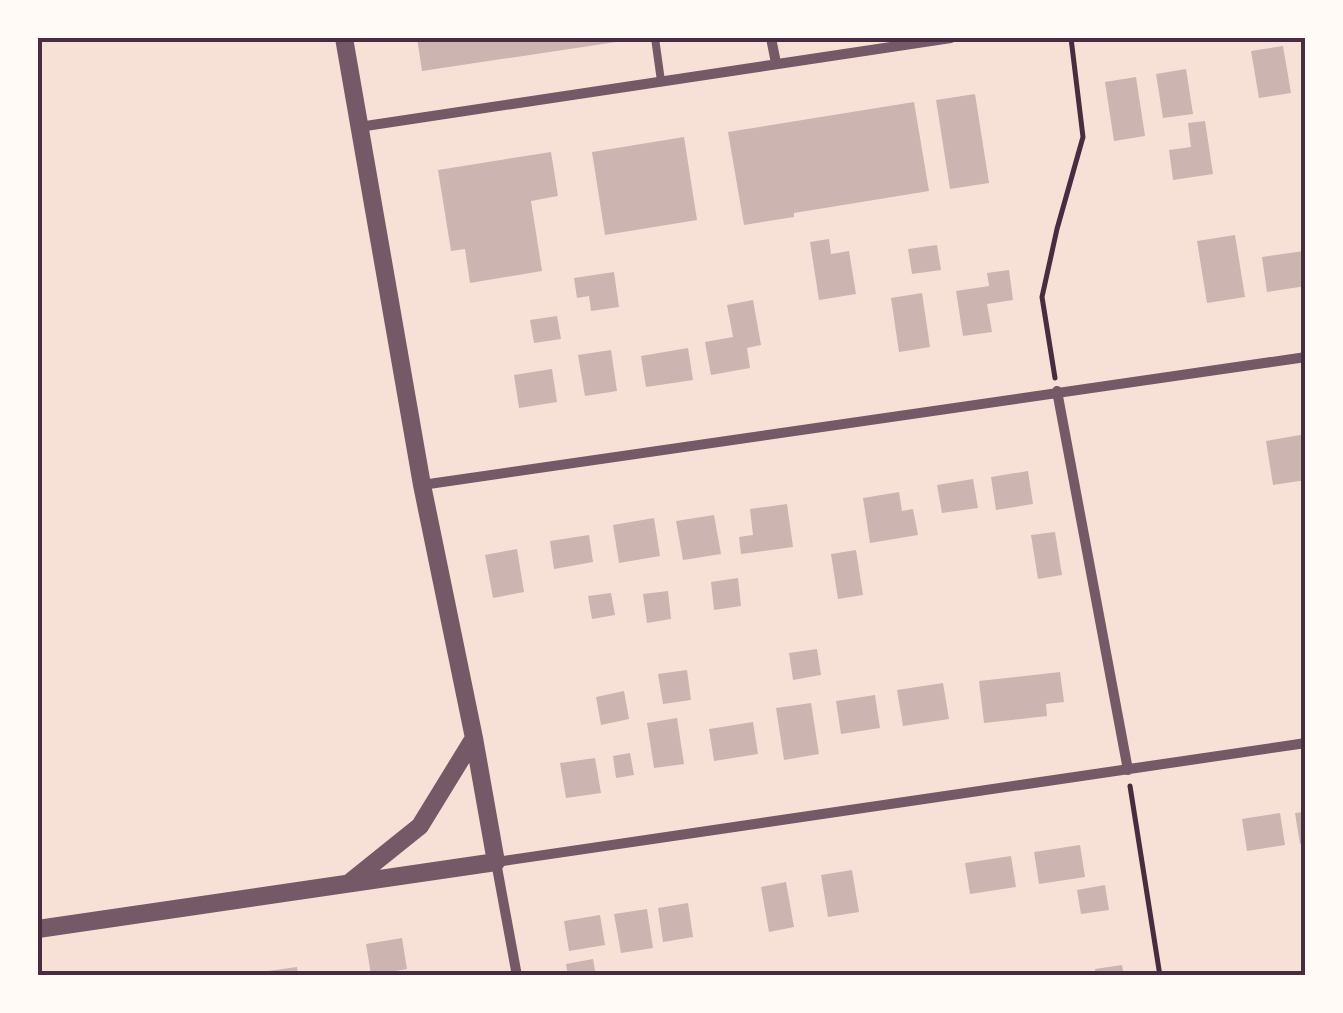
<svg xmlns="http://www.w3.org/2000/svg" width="1343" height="1013" font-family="'Playfair Display',serif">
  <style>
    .building { fill: #ccb4b1 }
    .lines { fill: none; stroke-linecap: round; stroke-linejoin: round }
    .path { stroke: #4a2c40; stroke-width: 5 }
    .service { stroke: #755966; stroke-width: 8 }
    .minor { stroke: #755966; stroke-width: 10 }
    .tertiary { stroke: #755966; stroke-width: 18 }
    .neatline { fill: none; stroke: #4a2c40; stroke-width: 4 }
  </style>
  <rect width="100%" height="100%" fill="#f7e1d7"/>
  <!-- building -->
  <path class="building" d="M417,38H623V41L422,71Z
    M1283,46L1291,93L1259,98L1251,51Z
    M1186,69L1193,114L1163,118L1156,74Z
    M1136,77L1145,136L1114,141L1105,82Z
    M975,94L989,183L950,189L936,100Z
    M914,102L929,191L794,213V217L744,225L728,132Z
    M1205,121L1213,174L1173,180L1169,150L1191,147L1188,123Z
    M684,137L697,220L605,235L592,152Z
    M551,152L558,196L531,201L542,271L470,283L465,249L451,251L438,170Z
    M1235,235L1245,297L1207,303L1197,241Z
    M829,239L831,254L849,251L856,294L819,300L810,242Z
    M937,245L941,270L912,274L908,249Z
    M1304,251L1306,286L1267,292L1262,257Z
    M1009,270L1013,300L987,304L992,332L963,336L956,291L989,286L987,273Z
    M614,272L619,307L591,311L589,296L577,298L574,278Z
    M922,293L930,347L899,352L891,298Z
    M753,300L761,345L747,348L750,368L711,375L705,342L733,337L727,305Z
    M557,316L561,339L534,343L530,320Z
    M688,348L693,380L646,387L641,356Z
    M611,350L617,391L585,396L578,355Z
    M552,369L557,402L519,408L514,375Z
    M1306,434V480L1273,485L1266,441Z
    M1028,471L1033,504L996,510L991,477Z
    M973,479L978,508L942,513L937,485Z
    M899,492L902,511L913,509L918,535L870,543L863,498Z
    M787,504L793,547L741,554L739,537L753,535L750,509Z
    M714,515L721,554L683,560L676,521Z
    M654,518L660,556L619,563L613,525Z
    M1055,532L1062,575L1038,579L1031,535Z
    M589,535L593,562L554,569L550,541Z
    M517,549L524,592L493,598L485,555Z
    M856,550L863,595L838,599L831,554Z
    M738,578L741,606L714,610L711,582Z
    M668,591L671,619L647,623L643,594Z
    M611,593L615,615L592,619L588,596Z
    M817,649L821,675L793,680L789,653Z
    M687,670L691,700L663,704L658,674Z
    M1060,672L1064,702L1046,704L1047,716L984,723L979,681Z
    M943,683L949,719L903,726L897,690Z
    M624,691L629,719L601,725L596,697Z
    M875,695L880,728L841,734L836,701Z
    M811,703L819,754L784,760L776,708Z
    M677,718L684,764L654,768L647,723Z
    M753,722L758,754L714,761L709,729Z
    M630,753L634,775L616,778L613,756Z
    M595,758L601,793L566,798L560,763Z
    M1306,812V843L1300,844L1295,813Z
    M1280,813L1285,845L1247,851L1242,819Z
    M1080,845L1085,877L1039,884L1034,852Z
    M1011,856L1016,887L970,894L965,863Z
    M852,870L859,912L828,917L821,875Z
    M786,882L794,927L769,932L761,887Z
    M1105,885L1109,910L1081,914L1077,890Z
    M688,903L693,937L663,942L658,908Z
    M647,909L653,948L621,953L614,914Z
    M600,915L605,945L569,951L564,921Z
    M402,938L407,969L371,975L366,944Z
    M593,959L596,976H568L566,964Z
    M1122,965L1124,976H1096L1095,969Z
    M297,967L298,976H254V973Z"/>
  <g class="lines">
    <!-- path -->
    <path class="path" d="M1055,378L1042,297L1057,229L1083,137L1071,38
      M1130,786L1160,976"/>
    <!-- service -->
    <path class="service" d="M655,38L661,81"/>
    <!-- minor -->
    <path class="minor" d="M771,38L776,63
      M359,127L951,38
      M1057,391L1128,770
      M422,485L1306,357
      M517,976L496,862L1306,743"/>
    <!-- tertiary -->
    <path class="tertiary" d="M349,883L420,826L474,738
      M38,929L496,862L474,738L422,485L344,38"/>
  </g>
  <!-- border -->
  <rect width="1343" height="1013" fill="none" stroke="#fffaf5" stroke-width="80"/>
  <rect x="40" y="40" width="1263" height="933" class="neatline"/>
</svg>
